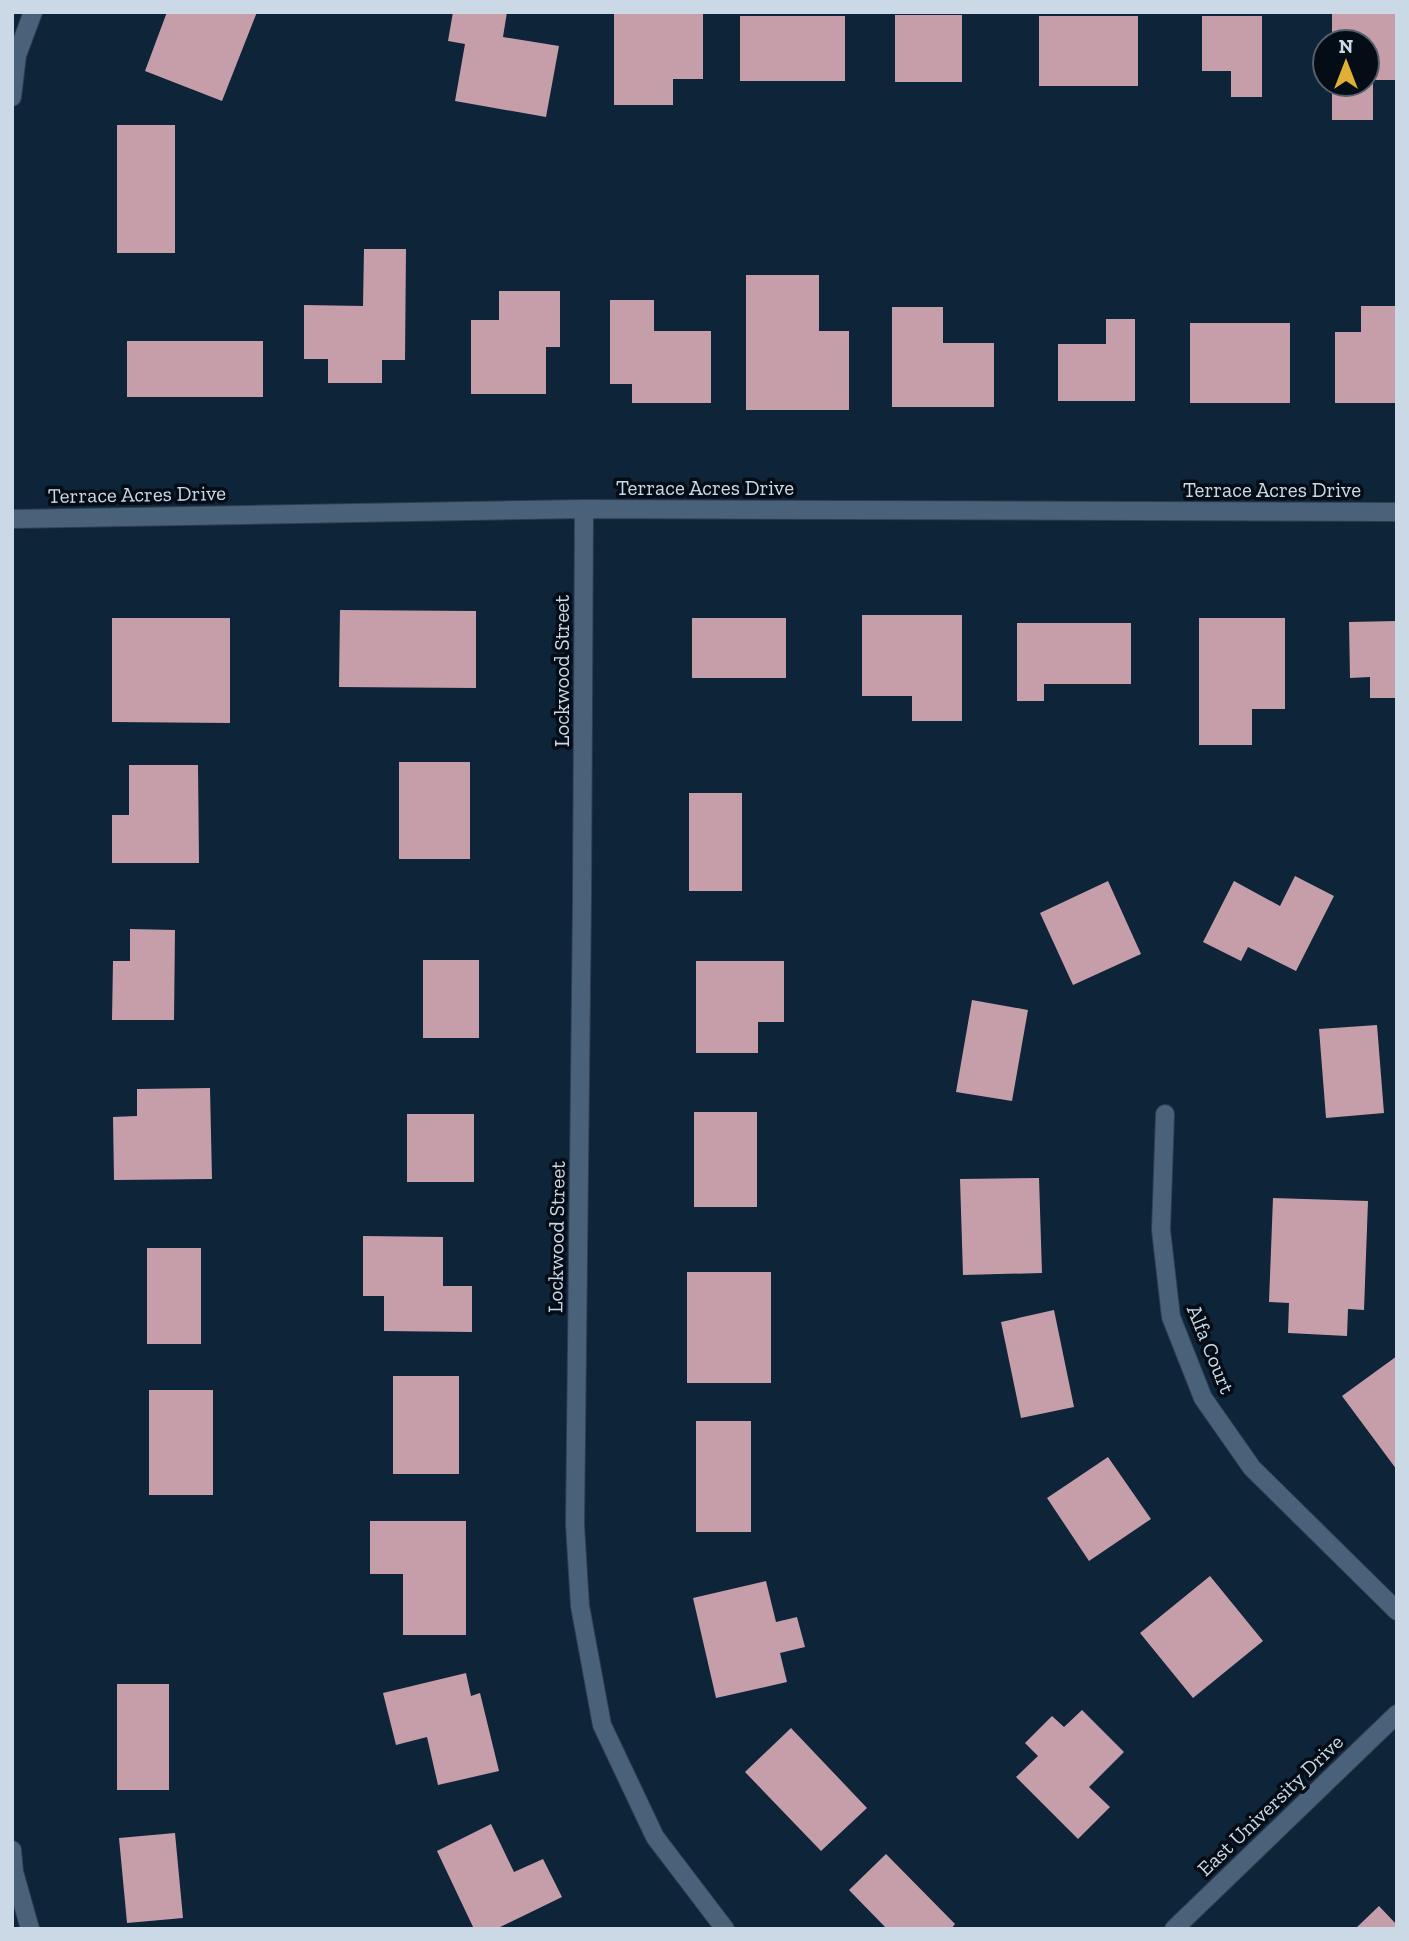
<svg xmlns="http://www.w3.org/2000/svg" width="1409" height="1941" font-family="'Zilla Slab',serif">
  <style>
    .building { fill: #c69eaa }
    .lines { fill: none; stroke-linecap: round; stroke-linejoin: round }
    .minor-casing { stroke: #313e50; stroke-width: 20 }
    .secondary-casing { stroke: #313e50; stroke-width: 20 }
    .minor { stroke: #49627a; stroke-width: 18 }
    .secondary { stroke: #49627a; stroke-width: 18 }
    .labels { text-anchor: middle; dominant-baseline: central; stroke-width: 7; stroke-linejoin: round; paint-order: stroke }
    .street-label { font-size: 21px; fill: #cbd9e7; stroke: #040d16 }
  </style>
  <rect width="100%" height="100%" fill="#0d2439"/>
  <!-- building -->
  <path class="building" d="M167,12H257L222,101L145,71Z
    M453,12H507L503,37L559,46L546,117L455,101L465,44L448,41Z
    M1332,12H1397V80H1373V120H1332V84H1367V42H1332Z
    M614,14H703V79H673V105H614Z
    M895,15H962V82H895Z
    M740,16H845V81H740Z
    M1039,16H1138V86H1039Z
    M1202,16H1262V97H1231V71H1202Z
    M117,125H175V253H117Z
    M364,249H406L405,360H382V383H328V359H304V305L363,306Z
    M746,275H819V331H849V410H746Z
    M499,291H560V347H546V394H471V320H499Z
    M610,300H654V331H711V403H632V384H610Z
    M1361,306H1397V403H1335V332H1361Z
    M892,307H943V343H994V407H892Z
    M1106,319H1135V401H1058V344H1106Z
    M1190,323H1290V403H1190Z
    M127,341H263V397H127Z
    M340,610L476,611V688L339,687Z
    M862,615H962V721H912V696H862Z
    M112,618H230V723L112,722Z
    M692,618H786V678H692Z
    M1199,618H1285V709H1252V745H1199Z
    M1397,621V698H1370V677L1350,678L1349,622Z
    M1017,623H1131V684H1044V701H1017Z
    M399,762H470V859H399Z
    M129,765H198L199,863H112V815H129Z
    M689,793H742V891H689Z
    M1295,876L1334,896L1296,971L1248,947L1241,961L1203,942L1234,881L1280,906Z
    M1108,881L1141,954L1073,985L1040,913Z
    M130,929L175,930L174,1020H112L113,961H130Z
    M423,960H479V1038H423Z
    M696,961H784V1022H758V1053H696Z
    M972,1000L1028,1010L1012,1101L956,1092Z
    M1377,1025L1384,1113L1326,1118L1319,1029Z
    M210,1088L212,1179L114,1180L113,1117L137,1116V1089Z
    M694,1112H757V1207H694Z
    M407,1114H474V1182H407Z
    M1039,1178L1042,1273L963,1275L960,1179Z
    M1273,1198L1368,1201L1364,1310L1348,1309L1347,1336L1288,1333L1289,1303L1269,1302Z
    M363,1236L443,1237V1286H472V1332L384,1331V1296H363Z
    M147,1248H201V1344H147Z
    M687,1272H771V1383H687Z
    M1054,1310L1074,1407L1021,1418L1001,1322Z
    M1397,1356V1470L1342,1396Z
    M393,1376H459V1474H393Z
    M149,1390H213V1495H149Z
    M696,1421H751V1532H696Z
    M1108,1457L1151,1519L1089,1561L1047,1498Z
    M370,1521H466V1635H403V1574H370Z
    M1210,1576L1263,1641L1193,1698L1140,1633Z
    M766,1581L776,1622L797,1617L805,1647L780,1653L787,1682L716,1698L693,1598Z
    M466,1673L471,1696L480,1693L499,1771L438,1785L427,1737L396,1745L383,1693Z
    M117,1684H169V1790H117Z
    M1082,1710L1124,1752L1089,1787L1110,1807L1078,1839L1016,1777L1038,1756L1025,1743L1052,1716L1064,1727Z
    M791,1728L867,1808L821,1851L745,1772Z
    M491,1824L514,1872L543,1859L562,1897L496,1929H474L437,1851Z
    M175,1833L183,1918L127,1923L119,1838Z
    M886,1854L955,1924L951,1929H887L849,1890Z
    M1379,1906L1397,1925V1929H1355Z"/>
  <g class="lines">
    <!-- minor casing -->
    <g class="minor-casing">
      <path id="minor" d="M12,97L17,55L33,12
        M584,509L582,901L575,1525L580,1606L602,1725L655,1837L725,1929
        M12,519L584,509L1397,512
        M1165,1114L1161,1230L1171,1317L1203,1398L1252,1468L1397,1611
        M12,1850L14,1872L30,1929"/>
    </g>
    <!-- secondary casing -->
    <g class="secondary-casing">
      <path id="secondary" d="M1174,1929L1397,1714"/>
    </g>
    <!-- minor -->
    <use href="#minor" class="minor"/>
    <!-- secondary -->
    <use href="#secondary" class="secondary"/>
  </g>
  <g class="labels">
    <!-- street labels -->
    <g class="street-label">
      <text x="705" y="487">Terrace Acres Drive</text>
      <text x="1272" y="489">Terrace Acres Drive</text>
      <text transform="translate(137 494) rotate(-1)">Terrace Acres Drive</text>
      <text transform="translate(561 671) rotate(-90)">Lockwood Street</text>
      <text transform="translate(556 1237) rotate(-89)">Lockwood Street</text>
      <text transform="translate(1211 1349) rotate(68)">Alfa Court</text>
      <text transform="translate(1270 1805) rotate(-44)">East University Drive</text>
    </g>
  </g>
  <!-- border -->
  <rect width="1409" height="1941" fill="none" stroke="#cbd9e7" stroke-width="28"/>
  <!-- north arrow -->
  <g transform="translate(1346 63)"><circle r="33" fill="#040d16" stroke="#545f6a" stroke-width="2"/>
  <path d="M0-5L12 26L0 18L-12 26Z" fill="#e0b034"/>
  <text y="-10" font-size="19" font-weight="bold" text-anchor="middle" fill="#cbd9e7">N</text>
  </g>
</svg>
